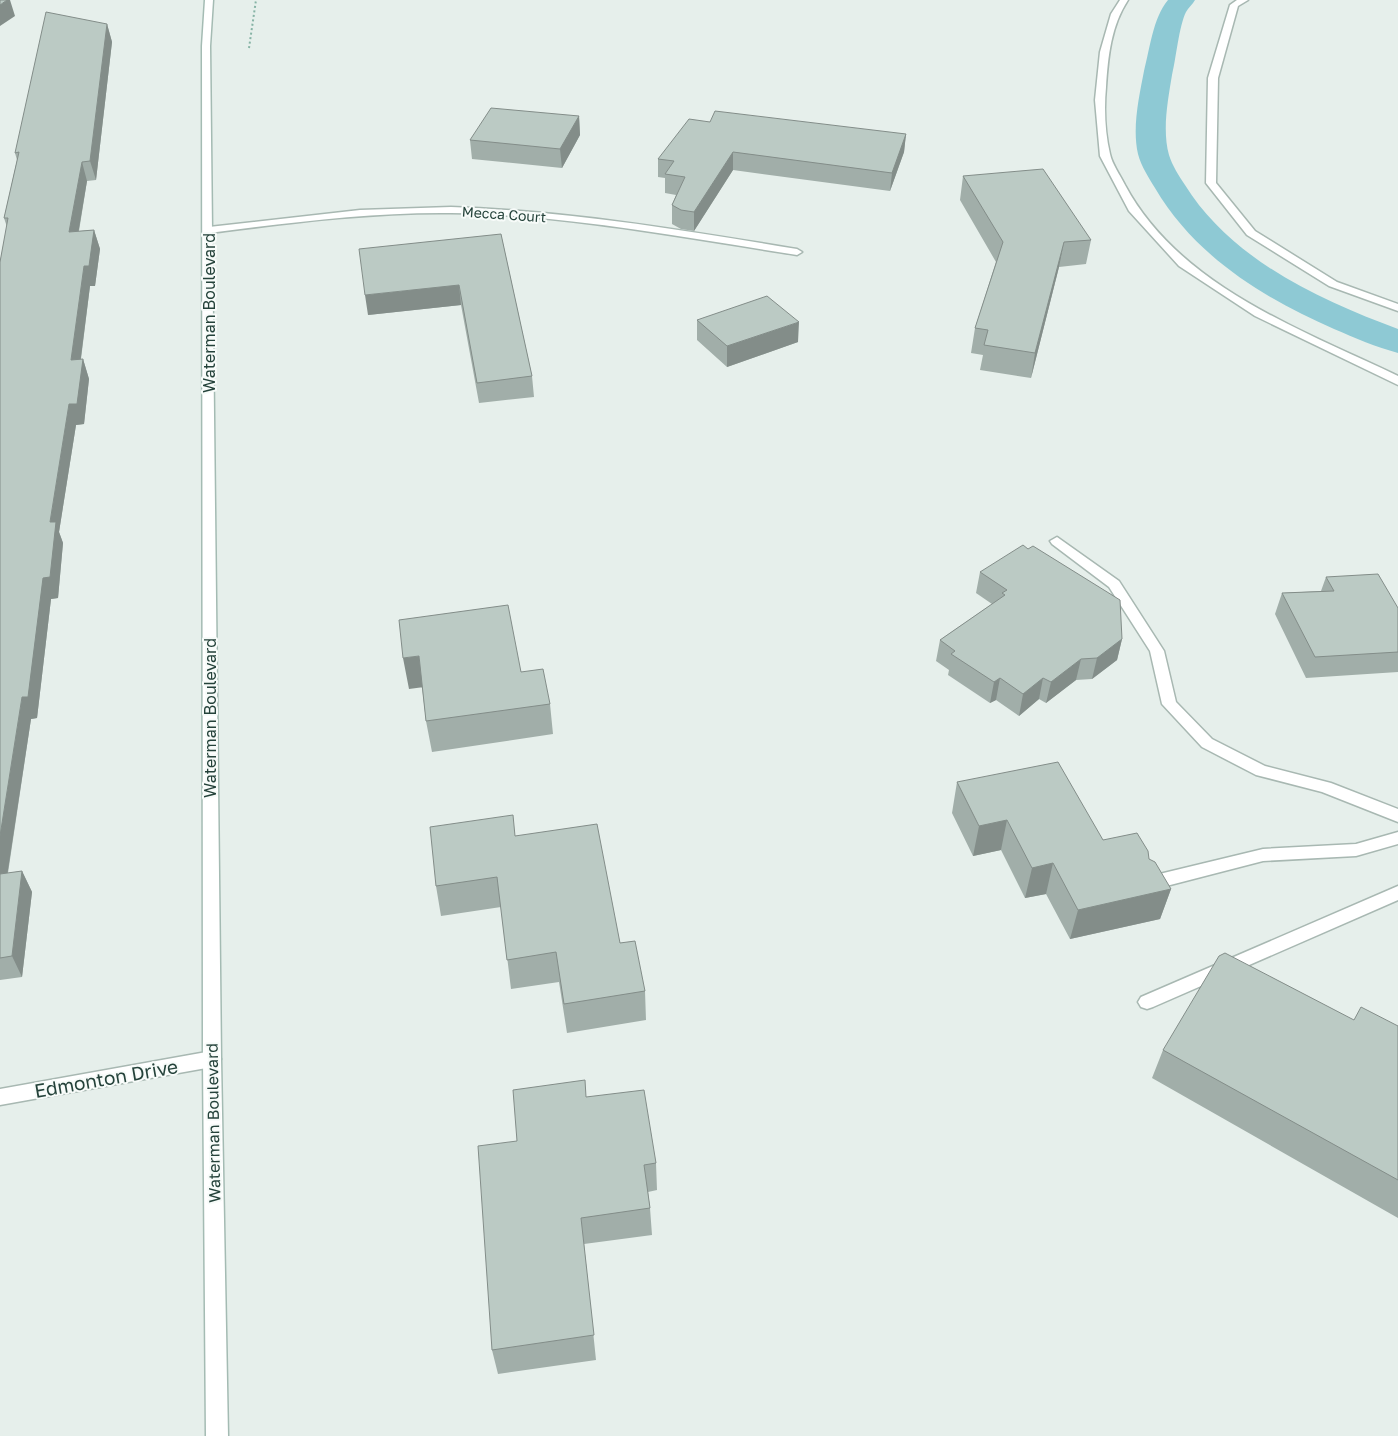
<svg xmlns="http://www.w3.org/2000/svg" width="1398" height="1436" font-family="'Golos Text',sans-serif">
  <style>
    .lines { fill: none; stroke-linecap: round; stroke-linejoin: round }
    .canal { fill: #8ec9d4; fill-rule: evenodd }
    .service-casing { stroke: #a8b8b2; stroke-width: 3 }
    .minor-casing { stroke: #a8b8b2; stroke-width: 3 }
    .secondary-casing { stroke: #a4bbb3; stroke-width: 3 }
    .path { stroke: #86b3a5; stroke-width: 2; stroke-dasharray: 2 2.5; stroke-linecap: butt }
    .service { fill: #fff; fill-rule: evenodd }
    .minor { fill: #fff; fill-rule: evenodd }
    .secondary { fill: #fff; fill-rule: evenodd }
    .wall { fill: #a1aea9 }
    .shaded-wall { fill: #838d89 }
    .building { fill: #bbcac4; stroke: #838d89 }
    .labels { text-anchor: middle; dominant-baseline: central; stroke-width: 4; stroke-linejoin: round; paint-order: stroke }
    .far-street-label { font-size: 14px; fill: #24423a; stroke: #f7fbf9 }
    .street-label { font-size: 16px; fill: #24423a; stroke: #f7fbf9 }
    .near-street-label { font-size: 19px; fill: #24423a; stroke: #f7fbf9 }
  </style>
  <rect width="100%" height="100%" fill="#e6efeb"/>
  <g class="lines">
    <!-- canal -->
    <path class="canal" d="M1168,0H1195C1193,4 1188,8 1186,12C1179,26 1176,59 1172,75C1168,100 1162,130 1169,155C1172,165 1179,176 1185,185C1231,259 1319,300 1398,329V353C1376,347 1355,338 1334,329C1263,298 1195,256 1155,188C1149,178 1141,166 1138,154C1132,128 1139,97 1144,71C1150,48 1153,18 1168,0Z"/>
    <!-- service casing -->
    <g class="service-casing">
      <path id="service" d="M1120,0H1128C1111,26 1108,56 1106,87C1104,108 1105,133 1110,154C1112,164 1120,175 1125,185C1179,286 1300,329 1398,376V385L1255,316L1179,266L1129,211L1100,156L1095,100L1100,52L1111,14Z
        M1237,0H1248L1238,6L1218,78L1216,183L1255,231L1337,282L1398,304V311L1329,286L1247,235L1206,183L1208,78L1230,5Z
        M1057,537L1119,581L1164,651L1176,702L1212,739L1265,766L1331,783L1398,809V822L1322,792L1256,775L1202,747L1162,704L1150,651L1109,587L1052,544L1050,541Z
        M1398,832V844L1356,856L1263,861L1147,891L1141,889L1139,884L1141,879L1147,877L1263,849L1356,844Z
        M1398,886V900L1153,1007L1147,1009L1141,1007L1138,1002L1141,997Z"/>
    </g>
    <!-- minor casing -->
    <g class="minor-casing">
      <path id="minor" d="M451,207C568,211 682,230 797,249L802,252L797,255C682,237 567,215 451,213C370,212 289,223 209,233L204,230L209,227L360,210Z
        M212,1051L218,1053L221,1059L218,1065L212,1067L0,1105V1089Z"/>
    </g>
    <!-- secondary casing -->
    <g class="secondary-casing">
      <path id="secondary" d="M205,0H213L210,46L221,1059L228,1436H206L203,1059L202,46Z"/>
    </g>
    <!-- path -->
    <path class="path" d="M249,48L256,0"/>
    <!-- service -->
    <use href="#service" class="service"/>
    <!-- minor -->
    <use href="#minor" class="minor"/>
    <!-- secondary -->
    <use href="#secondary" class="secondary"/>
  </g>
  <!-- wall -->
  <path class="wall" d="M107,24L112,42L96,180L87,181L79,231L94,230L100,249L95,286H90L81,359H83L89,379L84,424L76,425L59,532L63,543L58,598L51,599L37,718L31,719L8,873L22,871L32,892L22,977L0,980V262L7,227L4,218L17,160L15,153Z
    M579,116L580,135L562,168L472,159L470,140Z
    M710,122L906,134L904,152L890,191L733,170L694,231L681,229L672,224V205L676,195L665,193V178L658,177V159Z
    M963,176L1091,240L1086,264L1059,267L1031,378L980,370L983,355L971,353L975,328L996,262L960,200Z
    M501,234L532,376L534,397L479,403L461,305L368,315Z
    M697,320L798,342L727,367L697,340Z
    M980,572L1122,639L1117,660L1092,679L1076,680L1046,703L1039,699L1019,716L996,700L990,703L948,675L949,670L936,661L940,640L992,604L976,593Z
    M1326,577L1398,608V672L1306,678L1275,614L1282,593L1321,591Z
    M521,672L550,704L553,734L432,752L426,721L422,687L409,689Z
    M957,782L1103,840L1149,859L1171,889L1160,919L1070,939L1046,894L1025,898L1001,850L973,856L952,813Z
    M516,836L620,943L645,991L646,1020L567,1033L559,982L511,989L501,907L441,916L436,886Z
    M1354,1020L1398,1026V1218L1152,1078L1163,1050Z
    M586,1097L656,1163L657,1190L648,1192L650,1208L652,1235L584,1244L596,1360L498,1374L492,1350L517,1141Z"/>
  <!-- shaded-wall -->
  <path class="shaded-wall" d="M7,0H10L15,16L0,26V5Z
    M107,24L112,42L96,180L90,161Z
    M579,116L580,135L562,168L560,149Z
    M906,134L904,152L890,191L892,173Z
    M733,152V170L694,231V212Z
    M82,162L87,181L75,252L69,232Z
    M94,230L100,249L95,286H90L78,380L71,360L84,266Z
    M1064,242L1059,267L1031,378L1035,353Z
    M459,285L461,305L368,315L365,295Z
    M799,322L798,342L727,367V346Z
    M83,359L89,379L84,424L76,425L59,532L63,543L58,598L51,599L37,718L31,719L4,896L0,887V836L69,404Z
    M1122,639L1117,660L1092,679L1097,658Z
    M419,656L424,687L409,689L403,658Z
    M1081,659L1076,680L1046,703L1051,682Z
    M1000,678L996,700L990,703L994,682Z
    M1043,678L1039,699L1019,716L1023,694Z
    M1007,820L1001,850L973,856L979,826Z
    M1053,863L1046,894L1025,898L1032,868Z
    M22,871L32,892L22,977L12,956Z
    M1171,889L1160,919L1070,939L1078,910Z"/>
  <!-- building -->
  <path class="building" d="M0,0H7L0,5Z
    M46,12L107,24L90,161L82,162L69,232L94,230L89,266H84L71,360L83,359L77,404H69L50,522H56L50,577L43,578L28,697H22L0,836V262L8,218H4L19,152L15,153Z
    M491,108L579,116L560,149L470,140Z
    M715,111L906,134L892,173L733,152L694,212L681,210L672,205L685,177L665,174L674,161L658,159L689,119L710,122Z
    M1043,169L1091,240L1064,242L1035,353L984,345L988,330L975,328L1003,242L963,176Z
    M501,234L532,376L477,383L459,285L365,295L359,249Z
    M767,296L799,322L727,346L697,320Z
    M1023,545L1028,549L1033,546L1120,600L1122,639L1097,658L1081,659L1051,682L1043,678L1023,694L1000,678L994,682L951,654L955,651L940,640L1005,595L1002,593L1007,590L980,572Z
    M1378,574L1398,608V652L1315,657L1282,593L1334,591L1326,577Z
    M508,605L521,672L543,669L550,704L426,721L419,656L403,658L399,620Z
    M1058,762L1103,840L1137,833L1148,851L1149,859L1155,862L1171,889L1078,910L1053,863L1032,868L1007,820L979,826L957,782Z
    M513,815L515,836L597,824L620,943L635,941L645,991L564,1004L556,952L507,960L497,877L436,886L430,827Z
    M22,871L12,956L0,958V874Z
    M1225,953L1354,1020L1361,1007L1398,1026V1180L1163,1050L1219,956Z
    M585,1080L586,1097L644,1090L656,1163L644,1165L650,1208L581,1218L594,1335L492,1350L478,1146L517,1141L513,1090Z"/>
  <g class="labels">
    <!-- far-street labels -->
    <g class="far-street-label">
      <text transform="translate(504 214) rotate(4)">Mecca Court</text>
    </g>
    <!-- street labels -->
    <g class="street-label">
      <text transform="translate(209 313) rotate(-90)">Waterman Boulevard</text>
      <text transform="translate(210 718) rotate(-90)">Waterman Boulevard</text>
      <text transform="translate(213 1123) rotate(-91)">Waterman Boulevard</text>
    </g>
    <!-- near-street labels -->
    <g class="near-street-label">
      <text transform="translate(106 1078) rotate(-10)">Edmonton Drive</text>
    </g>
  </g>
</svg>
